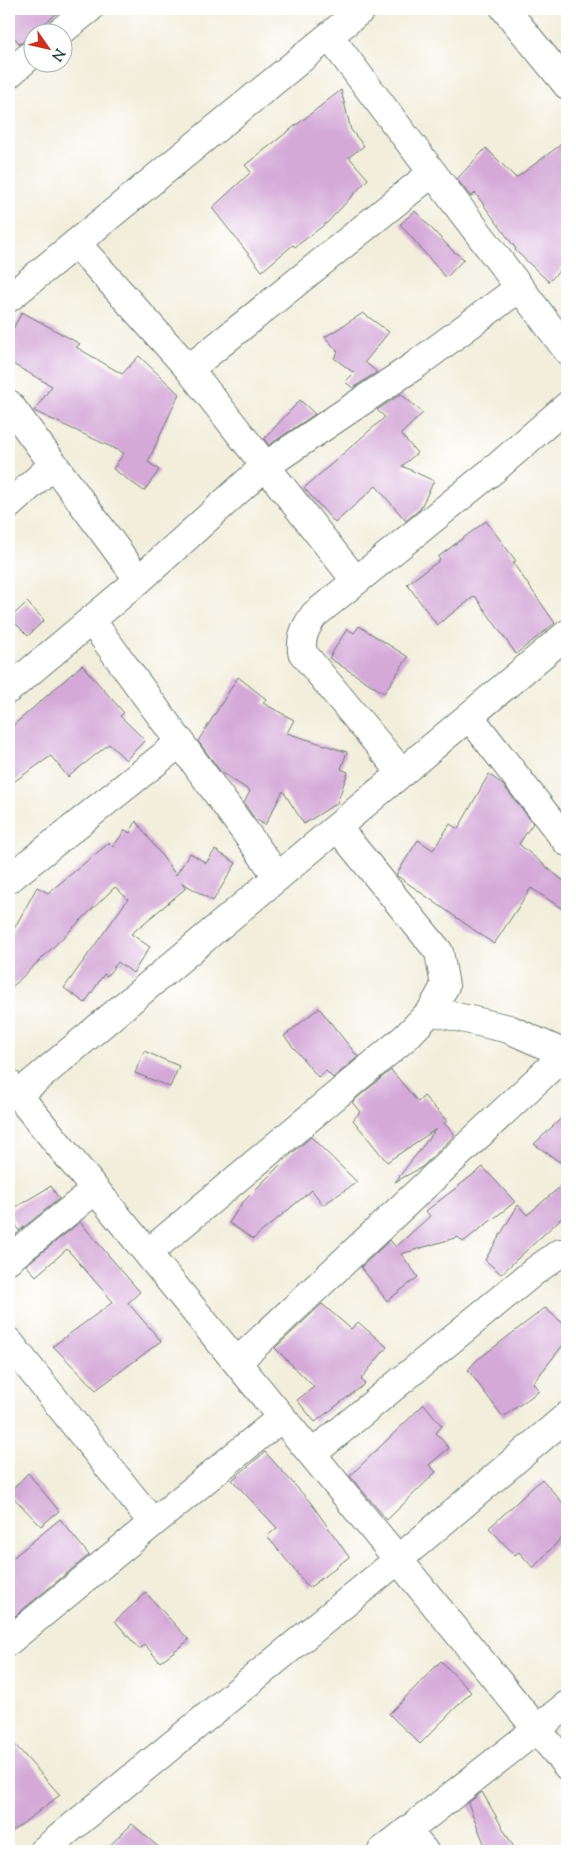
<svg xmlns="http://www.w3.org/2000/svg" width="576" height="1860" font-family="'Sorts Mill Goudy',serif">
  <style>
    .building { fill: #d4a9d8 }
    .lines { fill: none; stroke-linecap: round; stroke-linejoin: round }
    .street-casing { stroke: #697b6e; stroke-width: 30 }
    .street { stroke: #fff; stroke-width: 28 }
  </style>
  <rect width="100%" height="100%" fill="#fff"/>
  <filter id="ink" filterUnits="userSpaceOnUse"><feTurbulence type="fractalNoise" baseFrequency=".02" numOctaves="2"/><feDisplacementMap in="SourceGraphic" scale="10" xChannelSelector="R" yChannelSelector="G"/><feConvolveMatrix kernelMatrix="1 2 1 2 8 2 1 2 1" color-interpolation-filters="sRGB"/></filter>
  <filter id="wash" filterUnits="userSpaceOnUse"><feTurbulence type="fractalNoise" baseFrequency=".0096" numOctaves="4" result="noise"/><feDisplacementMap in="SourceGraphic" scale="20" xChannelSelector="R" yChannelSelector="G"/><feGaussianBlur stdDeviation="1.12" result="paint"/><feColorMatrix in="noise" values="0 0 0 0 0 0 0 0 0 0 0 0 0 0 0 0 0 1.4 0 .05"/><feComposite in="paint" operator="in"/></filter>
  <g filter="url(#wash)">
    <rect width="100%" height="100%" fill="#f2eedb"/>
    <g id="blocks">
      <!-- building -->
      <path class="building" d="M9,9H62L20,44L9,32Z
        M341,90L351,130L364,146L349,157L368,179L328,222L295,247L293,245L262,271L212,208L251,172L245,165Z
        M567,140V262L549,282L515,250L516,249L475,193L471,197L457,179L486,148L516,178Z
        M415,211L453,251L464,259L446,278L400,224Z
        M22,312L80,344L76,347L122,374L139,356L179,394L148,462L159,470L144,491L113,469L124,453L34,411L52,386L9,362V336Z
        M363,313L389,332L365,362L377,372L353,388L345,382L354,373L334,358L338,352L325,337Z
        M401,394L423,413L401,434L417,453L402,466L434,481L420,509L406,521L376,486L335,523L304,488L385,417L377,410Z
        M300,400L315,414L269,445L264,439Z
        M486,521L516,561L513,563L555,623L516,654L475,596L437,625L407,584L440,560L438,557Z
        M27,602L44,620L28,636L10,618Z
        M359,626L408,657L384,693L329,658L347,629L354,633Z
        M82,665L124,713L120,716L145,740L126,760L109,744L68,777L51,756L9,785V729Z
        M238,677L266,699L263,703L294,720L287,733L347,752L341,769L348,772L337,803L304,824L283,791L265,825L255,819L244,803L250,791L221,772L198,741Z
        M489,774L503,785L533,823L519,844L567,884V912L531,888L494,944L396,875L418,840L433,850L450,824L458,829Z
        M136,821L176,875L190,853L206,863L215,850L236,863L213,901L181,882L186,888L131,934L150,947L133,973L118,962L107,976L104,974L85,1003L64,988L128,899L115,887L9,990V938L37,887L48,893L109,843L113,847L125,830L130,833Z
        M319,1008L358,1057L333,1078L326,1071L318,1077L284,1036Z
        M144,1051L179,1066L170,1087L135,1073Z
        M391,1070L418,1102L424,1096L447,1121L444,1123L455,1135L422,1167L395,1182L436,1129L387,1162L353,1120L360,1112L352,1102Z
        M567,1113V1167L534,1144Z
        M311,1137L357,1182L323,1205L312,1190L253,1239L229,1223L242,1203L291,1154Z
        M483,1167L515,1202L463,1242L458,1237L401,1254L418,1277L387,1301L361,1267L390,1240L396,1247L430,1216L426,1211Z
        M567,1181V1213L501,1274L485,1260L518,1205L527,1215Z
        M51,1186L59,1199L19,1231L9,1211Z
        M80,1222L140,1292L128,1303L161,1341L96,1390L53,1346L113,1302L67,1249L36,1276L26,1265Z
        M322,1304L351,1329L358,1322L387,1347L361,1379L365,1384L315,1422L297,1400L314,1387L275,1348Z
        M545,1308L567,1327V1340L533,1383L539,1391L503,1417L468,1370L476,1361Z
        M424,1404L442,1426L436,1433L449,1448L429,1465L436,1472L387,1520L350,1476Z
        M265,1452L311,1503L349,1557L309,1588L267,1536L277,1528L232,1480Z
        M28,1473L59,1511L41,1526L9,1493Z
        M542,1479L567,1508V1532L533,1568L519,1552L515,1555L489,1528Z
        M60,1519L89,1555L9,1621V1561Z
        M146,1593L189,1640L160,1662L145,1645L139,1649L115,1621Z
        M441,1661L471,1692L420,1744L389,1714Z
        M9,1738L60,1795L9,1834Z
        M482,1792L516,1851H487L468,1803Z
        M132,1824L163,1851H104Z"/>
    </g>
  </g>
  <g filter="url(#ink)">
    <use href="#blocks" fill-opacity="0" stroke="#697b6e" stroke-width="1"/>
    <g class="lines">
      <!-- street casing -->
      <g class="street-casing">
        <path id="street" d="M505,9L567,85
          M60,32L89,9
          M329,36L567,350
          M9,74L32,54
          M76,243L189,369L356,581
          M9,298L362,9
          M189,369L432,173
          M9,404L139,580
          M9,505L54,464
          M91,620L278,877
          M9,689L139,580L264,467L414,366L519,288
          M469,716L567,842
          M402,773L302,652C301,636 305,628 314,615L497,467L567,406
          M9,879L181,742
          M431,1011L509,1029L567,1055
          M9,1084L567,1766
          M18,1095L567,634
          M148,1253L406,1037L431,1011L445,986L439,952L337,827
          M9,1259L94,1191
          M9,1342L153,1523
          M237,1362L564,1055
          M312,1454L536,1270L560,1253H567
          M9,1641L282,1417
          M407,1831L424,1851
          M43,1851L399,1559L567,1416
          M382,1851L567,1705"/>
      </g>
      <!-- street -->
      <use href="#street" class="street"/>
    </g>
  </g>
  <!-- margin -->
  <rect width="576" height="1860" fill="none" stroke="#fff" stroke-width="30"/>
  <!-- north arrow -->
  <g transform="translate(48 48) rotate(124)"><circle r="24" fill="#ffffff" stroke="#a5b1ae"/>
  <path d="M0-4L9 19L0 12L-9 19Z" fill="#c8321e"/>
  <text y="-8" font-size="14" font-weight="bold" text-anchor="middle" fill="#1f3d34">N</text>
  </g>
</svg>
